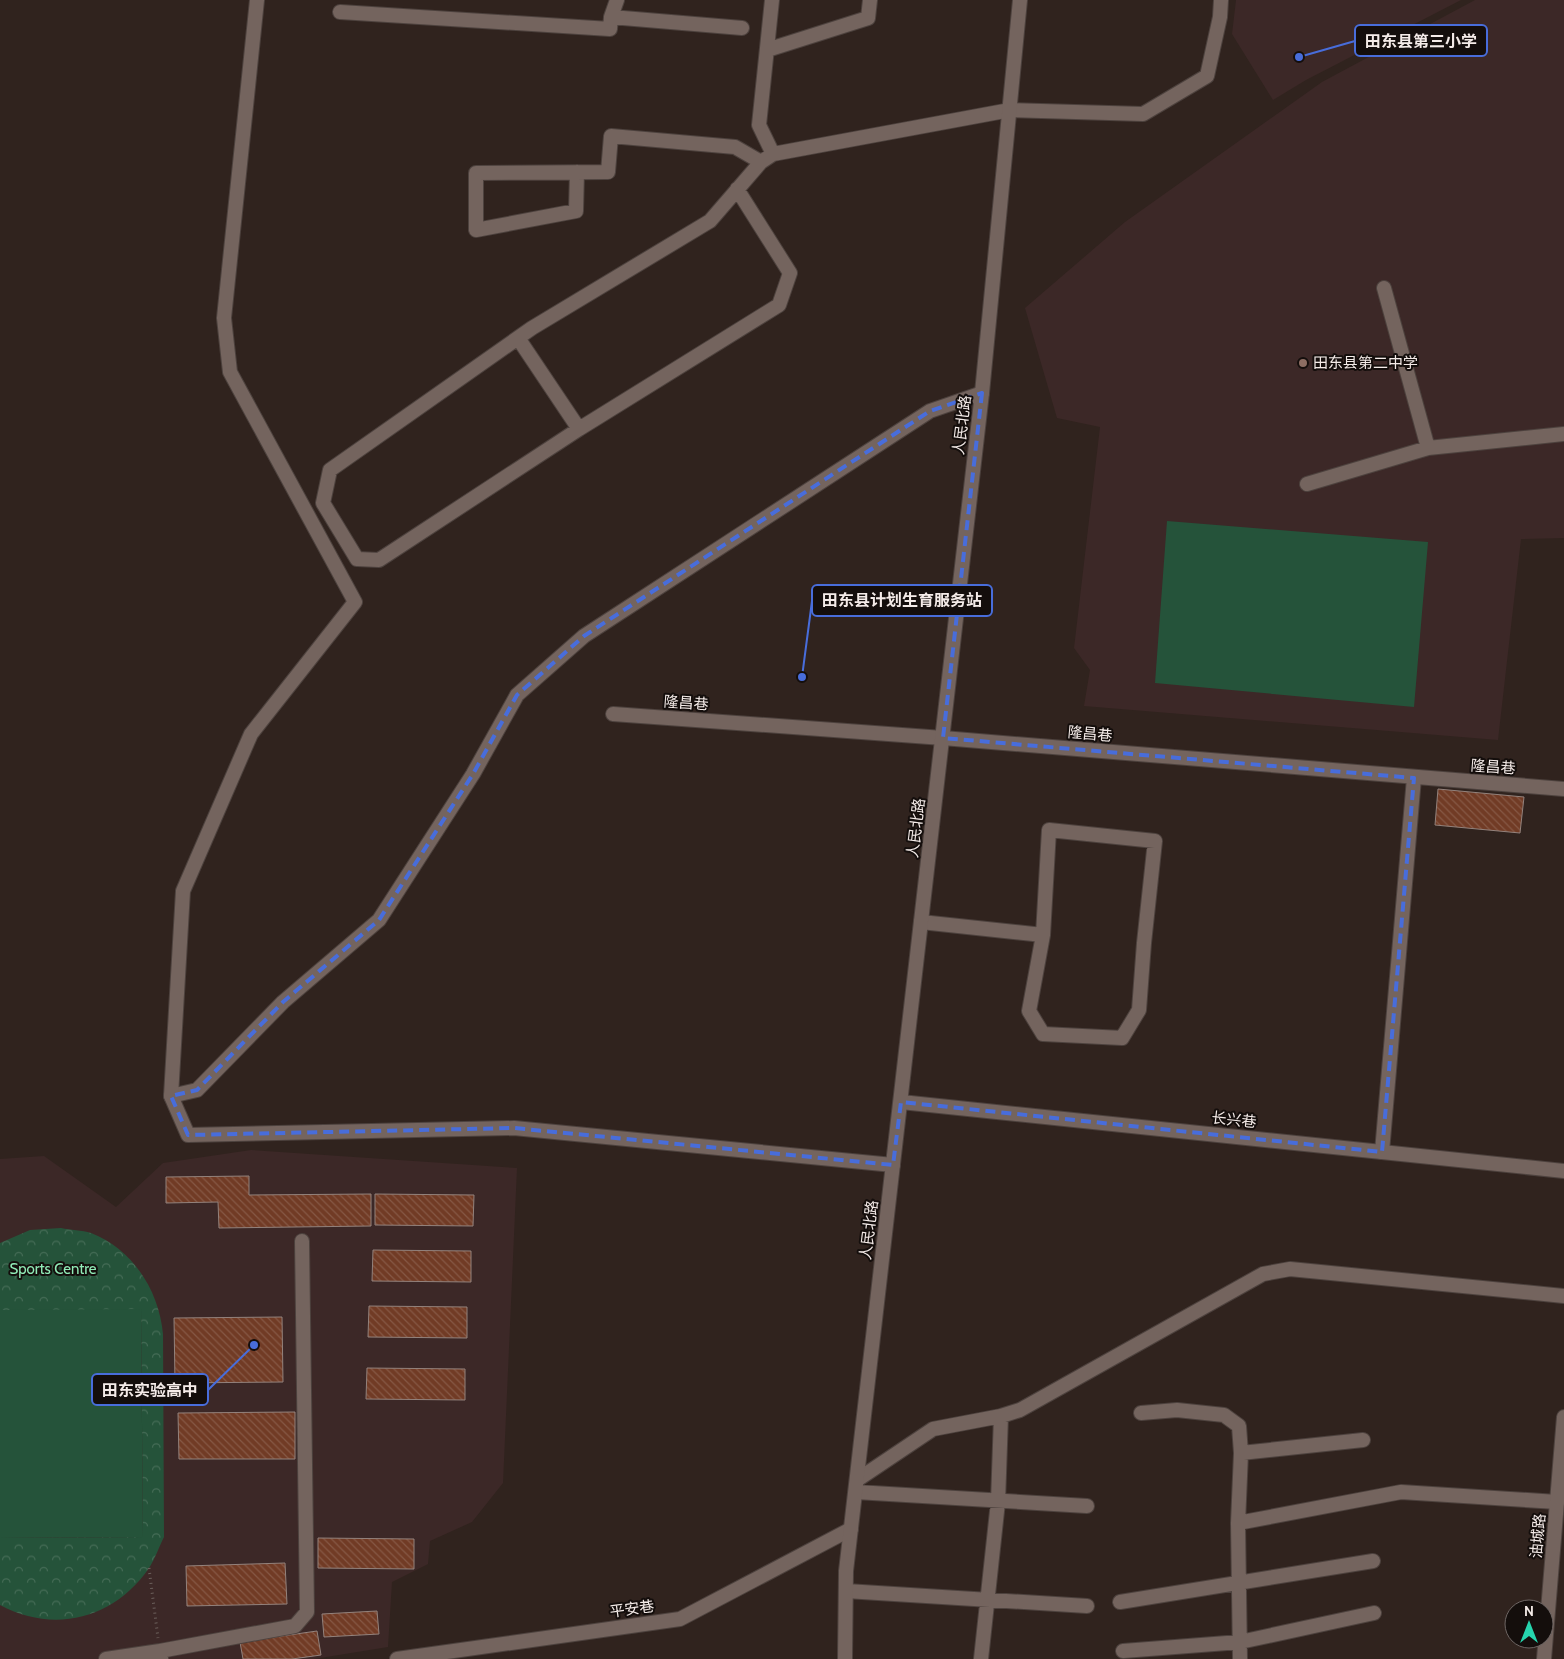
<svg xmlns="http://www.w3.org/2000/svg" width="1564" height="1659" font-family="Cabin,'Noto Sans SC',sans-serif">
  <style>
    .education { fill: #3c2827 }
    .forest { fill: url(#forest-crowns) }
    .pitch { fill: #25533a }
    .building { fill: url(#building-back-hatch); stroke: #93827c }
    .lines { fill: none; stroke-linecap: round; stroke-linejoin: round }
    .minor-casing { stroke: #4d423e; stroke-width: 16 }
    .tertiary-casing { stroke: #4d423e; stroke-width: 16 }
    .secondary-casing { stroke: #4d423e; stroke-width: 16 }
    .path { stroke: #6c605c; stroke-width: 3; stroke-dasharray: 1 4; stroke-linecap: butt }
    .minor { stroke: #74645e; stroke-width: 14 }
    .tertiary { stroke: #74645e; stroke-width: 14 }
    .secondary { stroke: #74645e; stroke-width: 14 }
    .marked { fill: none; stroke: #486ddb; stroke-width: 4; stroke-dasharray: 10 6; stroke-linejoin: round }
    .education-dot { fill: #8d6e63; stroke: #140e0c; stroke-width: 2 }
    .labels { text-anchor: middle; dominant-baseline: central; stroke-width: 4; stroke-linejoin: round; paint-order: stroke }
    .poi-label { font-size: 15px; fill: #f4ebe8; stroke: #140e0c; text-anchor: start }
    .street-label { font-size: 15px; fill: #f4ebe8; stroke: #140e0c }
    .park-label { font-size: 15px; fill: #91ebb7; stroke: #140e0c }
    .leader { fill: none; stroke: #486ddb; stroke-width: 2 }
    .callout-dot { fill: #486ddb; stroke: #140e0c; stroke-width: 2 }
    .callout { fill: #140e0c; stroke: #486ddb; stroke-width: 2 }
    .callout-label { font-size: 16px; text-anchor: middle; font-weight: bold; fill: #f4ebe8 }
  </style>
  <defs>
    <pattern id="forest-crowns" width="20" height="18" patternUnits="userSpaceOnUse" patternTransform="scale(1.25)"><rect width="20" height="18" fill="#25533a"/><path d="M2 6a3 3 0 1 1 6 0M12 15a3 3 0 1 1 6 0" fill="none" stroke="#456c56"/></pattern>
    <pattern id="building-back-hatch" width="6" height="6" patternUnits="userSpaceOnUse" patternTransform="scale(1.25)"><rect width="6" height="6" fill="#713b25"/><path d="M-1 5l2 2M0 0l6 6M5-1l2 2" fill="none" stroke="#865845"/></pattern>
  </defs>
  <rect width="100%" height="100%" fill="#30231e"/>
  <!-- education -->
  <path class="education" d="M1236,0H1461L1306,80L1273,100L1232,34Z
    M1475,0H1564V538L1521,539L1498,740L1084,706L1090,670L1074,648L1100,427L1057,418L1025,308L1125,222L1322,82Z
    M251,1150L517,1168L503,1483L472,1522L430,1541L428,1564L392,1582L388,1647L314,1659H0V1159L44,1156L116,1207L163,1163Z"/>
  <!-- forest -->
  <path class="forest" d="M61,1228C70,1230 82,1230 91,1233C133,1249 159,1291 163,1334L164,1537C159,1547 155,1559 149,1568C114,1619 54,1634 0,1605V1538L143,1537L141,1310H0V1243L30,1230Z"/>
  <!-- pitch -->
  <path class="pitch" d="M1167,521L1428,542L1414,707L1155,683Z
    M141,1309L143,1537L0,1538V1310Z"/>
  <!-- building -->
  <path class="building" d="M1438,789L1524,797L1520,833L1435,825Z
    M249,1176V1195L371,1194V1226L219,1228L218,1202L166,1203V1177Z
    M375,1194L474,1195L473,1226L375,1225Z
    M373,1250L471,1251V1282L372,1281Z
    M369,1306L467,1307V1338L368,1337Z
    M282,1317L283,1382L175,1383L174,1318Z
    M367,1368L465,1369V1400L366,1399Z
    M295,1412V1459H179L178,1413Z
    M318,1538L414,1539V1569L318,1568Z
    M285,1563L287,1604L187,1606L186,1566Z
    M377,1611L379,1634L324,1637L322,1614Z
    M317,1631L321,1655L292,1659H243L240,1642Z"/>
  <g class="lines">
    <!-- minor casing -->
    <g class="minor-casing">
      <path id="minor" d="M772,0L759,125L773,154
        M340,12L610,29L611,17L617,0
        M611,17L742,28
        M767,50L868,18L870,0
        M577,172L576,211L476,230V173L608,172L611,136L735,147L761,162
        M737,189L790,273L779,305L579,429L379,560L357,559L323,503L330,470L532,328L710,221L761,162L773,154L1010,110L1143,114L1207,76L1220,17L1221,0
        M1384,288L1428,448
        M518,338L579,429
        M1307,484L1428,448L1564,434
        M921,922L1043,935L1049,830L1155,841L1144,943L1139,1010L1122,1038L1043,1034L1029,1011L1043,935
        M171,1096L197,1090L283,1002L379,920L473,774L517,695L584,636L930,411L982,393
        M1382,1152L1414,778
        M1141,1413L1177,1410L1224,1415L1239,1426L1241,1453L1238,1523
        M1241,1453L1363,1440
        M857,1480L933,1429L1001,1416L1020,1410L1263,1274L1290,1269L1564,1296
        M856,1492L1087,1506
        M846,1591L1087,1606
        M1120,1602L1373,1561
        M160,1651L295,1626L307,1612L302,1241
        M1123,1651L1240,1642L1374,1613
        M106,1659L160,1651L161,1658
        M981,1659L998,1502L1001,1416
        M1240,1659L1238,1523L1401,1492L1557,1502"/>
    </g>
    <!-- tertiary casing -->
    <g class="tertiary-casing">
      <path id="tertiary" d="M257,0L224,318L230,372L355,602L251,734L183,891L171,1096L188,1135L514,1128L893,1165
        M613,714L943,738L1564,789
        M901,1102L1564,1171
        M397,1659L680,1619L851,1529"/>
    </g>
    <!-- secondary casing -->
    <g class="secondary-casing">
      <path id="secondary" d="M845,1659L846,1571L982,393L1020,0
        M1544,1659L1564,1417"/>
    </g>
    <!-- path -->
    <path class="path" d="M149,1568L158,1638"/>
    <!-- minor -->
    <use href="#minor" class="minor"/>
    <!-- tertiary -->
    <use href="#tertiary" class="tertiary"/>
    <!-- secondary -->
    <use href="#secondary" class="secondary"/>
  </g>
  <!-- marked area -->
  <path class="marked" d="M982,393L943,738L1414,778L1382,1152L901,1102L893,1165L514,1128L188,1135L171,1096L197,1090L283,1002L379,920L473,774L517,695L584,636L930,411Z"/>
  <!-- markers -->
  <circle class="education-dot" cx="1303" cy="363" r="5"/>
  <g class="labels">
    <!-- poi labels -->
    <g class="poi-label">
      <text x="1313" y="363">田东县第二中学</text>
    </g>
    <!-- street labels -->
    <g class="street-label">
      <text transform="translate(962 425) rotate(-83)">人民北路</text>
      <text transform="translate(686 703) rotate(4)">隆昌巷</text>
      <text transform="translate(1090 734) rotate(5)">隆昌巷</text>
      <text transform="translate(1493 767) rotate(4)">隆昌巷</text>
      <text transform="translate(916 828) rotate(-83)">人民北路</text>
      <text transform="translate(1234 1120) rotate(6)">长兴巷</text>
      <text transform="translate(869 1230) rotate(-83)">人民北路</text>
      <text transform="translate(1538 1536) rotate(-85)">油城路</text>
      <text transform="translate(632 1609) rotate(-8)">平安巷</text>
    </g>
    <!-- park labels -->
    <g class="park-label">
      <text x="53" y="1269">Sports Centre</text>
    </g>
  </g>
  <!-- callouts -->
  <path class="leader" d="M1299 57L1355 41M802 677L812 601M254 1345L208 1390"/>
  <g class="callout-dot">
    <circle cx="1299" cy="57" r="5"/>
    <circle cx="802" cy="677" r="5"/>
    <circle cx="254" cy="1345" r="5"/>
  </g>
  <g class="callout">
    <rect x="1355" y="25" width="132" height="31" rx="5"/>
    <rect x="812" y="585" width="180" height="31" rx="5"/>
    <rect x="92" y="1374" width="116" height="31" rx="5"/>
  </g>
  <g class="callout-label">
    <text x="1421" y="47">田东县第三小学</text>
    <text x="902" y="606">田东县计划生育服务站</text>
    <text x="150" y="1396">田东实验高中</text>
  </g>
  <!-- north arrow -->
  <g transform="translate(1529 1624)"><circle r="24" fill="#140e0c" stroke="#6e6664"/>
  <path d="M0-4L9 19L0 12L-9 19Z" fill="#26d5ae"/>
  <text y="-8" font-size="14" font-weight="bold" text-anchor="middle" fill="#f4ebe8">N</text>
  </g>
</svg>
